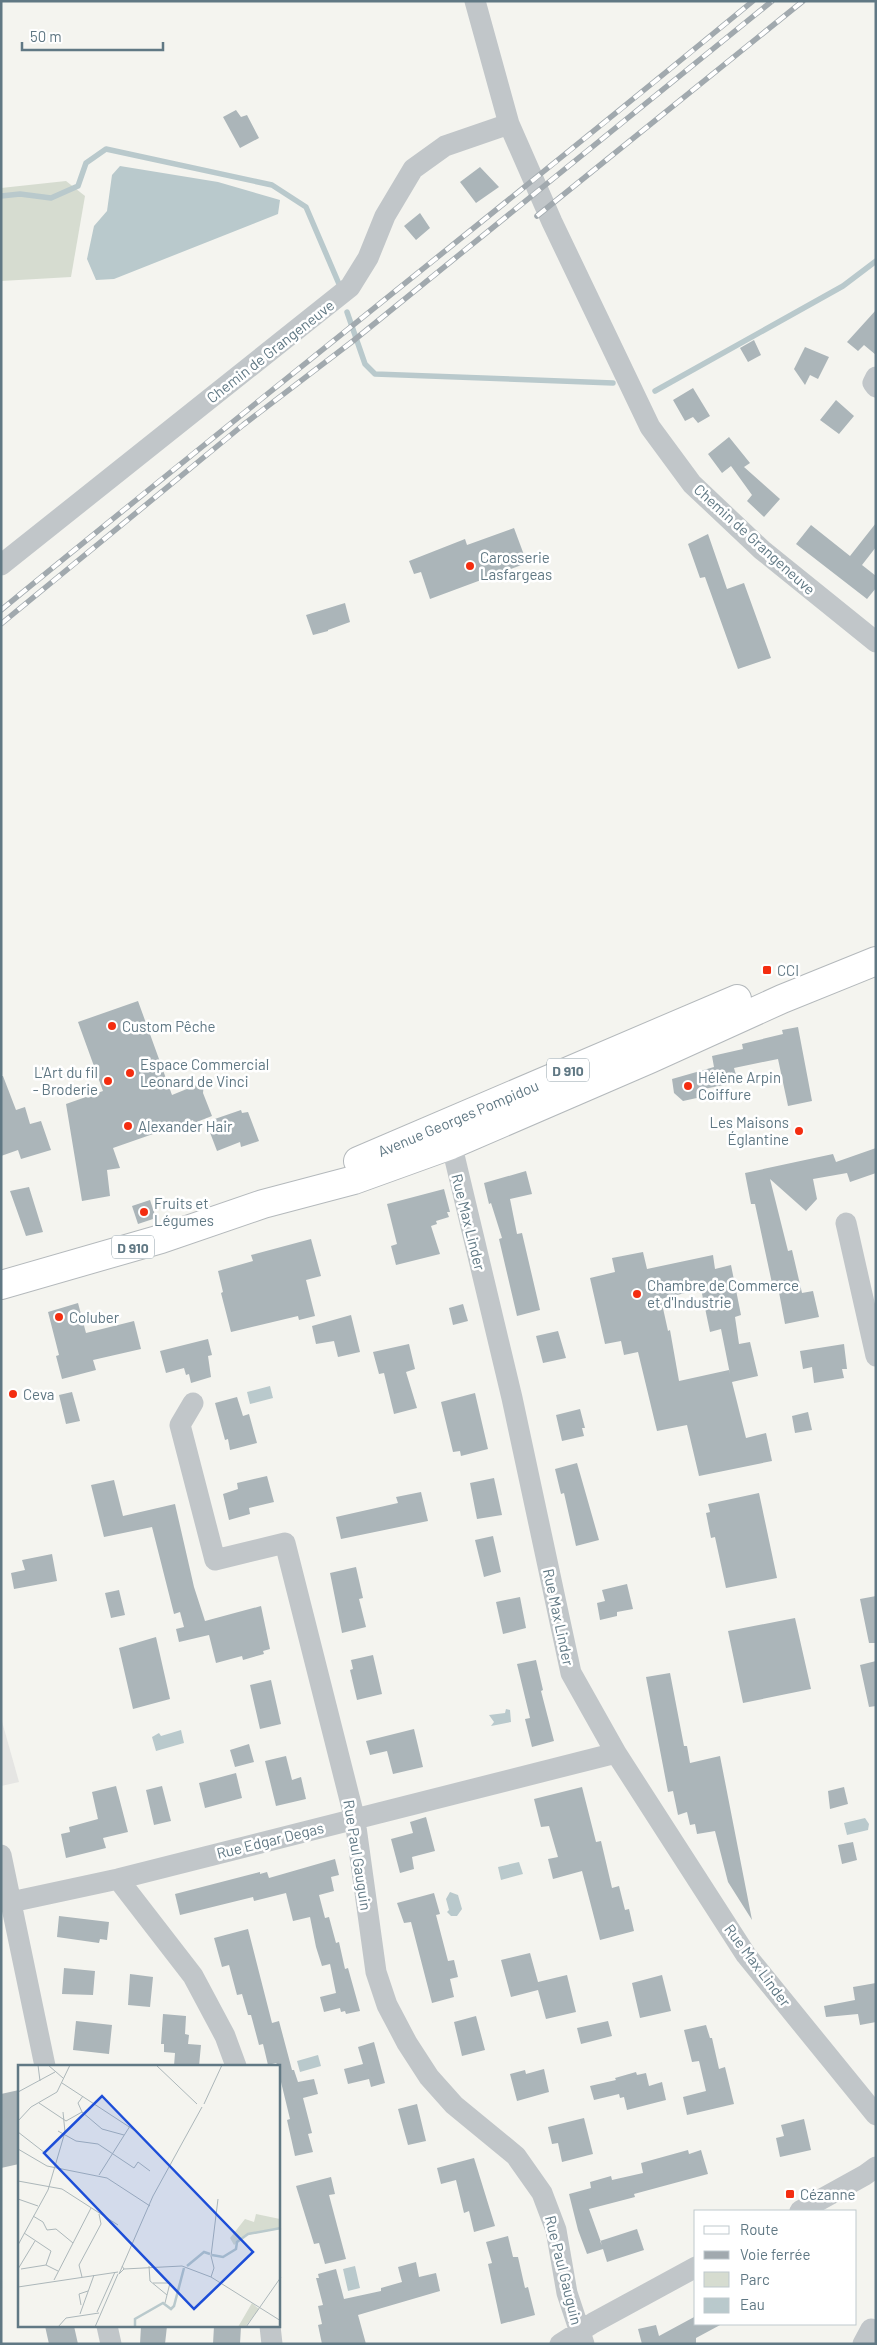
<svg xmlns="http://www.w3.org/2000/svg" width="877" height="2345" font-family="Barlow,sans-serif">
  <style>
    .built { fill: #e5e5e3 }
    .green { fill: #d6dcd0 }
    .water { fill: #b9c9cc }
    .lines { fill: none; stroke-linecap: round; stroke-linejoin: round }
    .stream { stroke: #b9c9cc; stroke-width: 5.5 }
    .building { fill: #abb5b9; fill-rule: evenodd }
    .primary-casing { stroke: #b4b9bc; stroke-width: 30 }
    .minor { stroke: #c1c6c9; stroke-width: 21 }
    .primary { stroke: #fff; stroke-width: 28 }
    .rail-casing { stroke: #a1a9ae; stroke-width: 5.5 }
    .rail { stroke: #fff; stroke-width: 4; stroke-dasharray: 11; stroke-linecap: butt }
    .poi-dot { fill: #f42d10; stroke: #fff; stroke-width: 2 }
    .labels { text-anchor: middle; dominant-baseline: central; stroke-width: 5; stroke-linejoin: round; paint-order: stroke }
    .shield { fill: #fff; stroke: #90a0a9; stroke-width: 1 }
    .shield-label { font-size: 14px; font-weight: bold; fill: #607884 }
    .street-label { font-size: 15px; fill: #607884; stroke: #fff }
    .poi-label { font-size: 15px; fill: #607884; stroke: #fff; text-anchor: start }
    .inset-river { fill: none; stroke: #b9c9cc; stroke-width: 2.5 }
    .inset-road { fill: none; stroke: #acb7ba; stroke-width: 1 }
    .view { fill: #1d4ed8; fill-opacity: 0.15; stroke: #1d4ed8; stroke-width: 2.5 }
    .inset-edge { fill: none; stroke: #607884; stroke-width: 2.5 }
  </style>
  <rect width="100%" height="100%" fill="#f4f4ef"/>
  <!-- built -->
  <path class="built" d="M1,1718L19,1782L1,1786Z"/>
  <!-- green -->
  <path class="green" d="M66,181L85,196L71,277L1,281V188Z"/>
  <!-- water -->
  <path class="water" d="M120,166L218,182L280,200L278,214L114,279L96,280L87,259L94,226L107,211L112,175Z
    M270,1386L273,1398L250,1404L247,1392Z
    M506,1709L510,1710L511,1722L491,1726L494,1722L489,1715L505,1713Z
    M181,1730L184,1743L156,1751L152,1737L159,1733L161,1736Z
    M865,1818L869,1824L868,1830L847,1835L844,1823Z
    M519,1862L523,1874L501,1880L498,1867Z
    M450,1892L458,1895L462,1909L457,1916H451L447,1912L449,1910L446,1899Z
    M318,2055L321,2066L300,2072L297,2061Z
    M355,2266L360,2288L348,2291L343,2269Z"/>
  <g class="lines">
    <!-- stream -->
    <path class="stream" d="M1,196L20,194L51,198L78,186L86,163L106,149L272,185L306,207L339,284
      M347,312L365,364L375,374L613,383
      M655,391L843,286L876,261"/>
  </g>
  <!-- building -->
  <path class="building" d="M236,110L241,117L247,115L259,138L240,148L223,117Z
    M480,167L499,187L476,203L460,182Z
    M420,213L430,228L416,240L404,226Z
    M876,310V355L864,345L858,351L847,342Z
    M754,340L761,355L748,362L740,348Z
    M805,347L829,357L818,379L810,375L805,385L794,369Z
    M693,388L710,416L698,423L693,417L685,421L673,400Z
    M836,400L854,416L839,434L820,420Z
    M729,437L750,463L744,467L780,499L764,517L747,501L752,495L731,466L722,473L708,454Z
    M876,523V547L862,565L876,576V588L867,599L796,544L811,525L850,556Z
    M514,528L527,563L430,599L421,572L414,574L409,561L465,539L467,545Z
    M708,534L727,589L744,583L771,658L738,669L705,577L700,578L688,544Z
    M345,603L350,622L328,630V631L313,635L306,615Z
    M138,1001L172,1095L204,1082L203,1093L212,1116L194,1123L193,1120L113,1148L120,1168L107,1170L110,1196L82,1201L66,1104L103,1091L78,1022Z
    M798,1027L812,1101L788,1106L778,1059L734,1068L738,1082L704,1089L706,1096L683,1101L674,1093L672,1079L714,1067L712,1056L743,1049L742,1044L783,1034L782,1030Z
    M1,1076H3L16,1110L25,1107L30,1124L41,1121L51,1150L21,1159L18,1150L1,1156Z
    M241,1110L242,1113L248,1112L259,1141L241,1147L240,1142L217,1151L206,1122Z
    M876,1148V1173L850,1182L847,1173L813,1179L817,1199L806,1211L770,1179L788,1251L792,1250L802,1293L813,1291L819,1317L785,1324L778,1287L773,1288L755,1204H751L745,1173L833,1154L836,1162Z
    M526,1171L532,1194L510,1199L517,1234L522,1233L540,1310L517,1316L499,1239L502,1238L491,1203L489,1204L484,1183Z
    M29,1187L43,1232L26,1236L10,1191Z
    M444,1189L450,1212H447L449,1217L436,1221L437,1224L431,1226L440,1254L396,1265L391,1246L397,1244L387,1204Z
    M150,1200L156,1218L138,1224L132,1206Z
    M311,1239L321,1276L306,1280L315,1316L299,1320L298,1316L231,1332L221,1293L223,1292L218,1271L253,1261L251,1255Z
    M643,1252L647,1269L713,1255L715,1269L731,1265L741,1315L735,1317L739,1344L750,1342L758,1376L732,1382L746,1438L766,1433L772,1461L699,1476L687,1425L657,1431L638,1352L624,1355L621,1341L605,1344L590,1278L615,1272L612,1258ZM701,1289L710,1332L721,1329L730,1374L729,1370L679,1381L670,1330L668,1331L661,1299Z
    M78,1303L86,1333L134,1321L141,1349L93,1360L96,1370L62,1379L56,1356L59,1355L48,1312Z
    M463,1304L468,1321L453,1325L449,1308Z
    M351,1315L360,1352L338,1357L334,1341L316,1344L312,1326Z
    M558,1331L566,1358L543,1363L536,1336Z
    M208,1339L212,1355L208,1356L211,1377L191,1383L189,1374L186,1375L184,1368L166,1373L160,1351Z
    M409,1344L415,1369L406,1372L417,1408L394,1414L384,1373L379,1374L373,1352Z
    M844,1344L847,1369H842L844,1378L814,1383L812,1367L803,1369L800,1351Z
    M72,1392L80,1421L66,1424L59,1395Z
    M475,1393L488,1449L461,1456L460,1451L453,1452L441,1402Z
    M237,1397L243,1416L249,1414L257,1443L230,1450L228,1439L225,1440L215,1403Z
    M580,1409L585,1428H582L584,1436L562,1441L556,1415Z
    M808,1412L812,1430L795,1433L792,1416Z
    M577,1463L599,1540L576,1546L564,1493L561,1494L555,1469Z
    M267,1476L274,1502L249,1508L250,1514L229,1520L223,1494L238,1489L237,1483Z
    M494,1478L502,1515L477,1519L470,1483Z
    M114,1480L123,1516L175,1504L194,1587L205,1621L261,1606L270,1649L263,1651L264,1654L243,1660L242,1656L216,1663L209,1635L179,1642L176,1629L184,1627L180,1612L174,1614L152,1527L104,1537L91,1485Z
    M421,1492L428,1521L341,1539L336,1517L398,1503L396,1497Z
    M759,1493L777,1578L726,1588L715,1537L711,1538L706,1513L710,1512L708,1504Z
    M493,1536L501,1572L484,1577L475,1540Z
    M52,1554L57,1581L14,1589L11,1573L25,1570L22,1560Z
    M356,1567L363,1598L359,1599L366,1627L342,1633L330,1573Z
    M627,1584L633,1609L617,1612V1616L600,1620L597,1603L605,1601L602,1590Z
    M119,1590L125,1615L111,1618L105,1593Z
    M876,1596V1643H869L860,1599Z
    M520,1597L526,1628L503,1634L496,1602Z
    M795,1618L811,1689L743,1703L728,1631Z
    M156,1637L170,1699L133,1709L119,1648Z
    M373,1655L382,1694L357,1700L350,1670L353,1669L351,1660Z
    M536,1660L543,1690L541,1691L554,1741L532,1747L525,1719L530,1718L517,1664Z
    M876,1661V1706L869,1707L860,1665Z
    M670,1673L684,1746H687L690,1763L720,1756L752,1920L728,1882L715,1831L697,1834L695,1824L690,1825L687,1812L678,1815L673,1791L668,1792L646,1677Z
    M271,1680L281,1724L260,1729L250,1685Z
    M414,1729L423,1767L393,1774L387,1751L370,1755L366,1741Z
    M249,1744L254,1762L235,1767L230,1750Z
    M286,1756L292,1780L301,1777L306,1799L276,1806L265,1761Z
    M236,1773L242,1798L205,1808L199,1783Z
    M116,1786L128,1832L103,1838L106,1848L66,1858L61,1834L70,1832L69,1827L98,1819L92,1792Z
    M162,1786L171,1821L154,1825L146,1790Z
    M582,1787L596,1842L601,1841L612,1888L619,1886L625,1910L629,1909L634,1931L600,1940L582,1871L553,1879L548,1859L558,1857L549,1826L541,1827L534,1799Z
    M844,1787L848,1804L830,1809L828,1791Z
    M426,1817L435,1851L412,1857L414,1869L400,1873L391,1839L413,1833L410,1822Z
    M853,1842L857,1860L842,1864L838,1845Z
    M335,1859L339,1875L331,1877L334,1891L319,1895L325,1918L329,1917L336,1943L339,1942L345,1969L348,1968L360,2011L346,2014L345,2011L341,2012L340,2008L324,2012L320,1997L336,1993L330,1964L322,1966L316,1947L310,1917L293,1921L286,1893L254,1901L253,1897L180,1915L175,1894L260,1872V1874L267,1872L269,1878Z
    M434,1893L440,1914L436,1915L448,1961L454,1960L458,1977L450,1979L454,1997L432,2003L411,1922L404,1923L397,1903Z
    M59,1916L109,1922L107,1940L100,1939L99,1943L57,1937Z
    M248,1929L272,2023L279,2021L292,2070H294L298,2082L314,2079L318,2094L303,2098L312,2133L308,2134L313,2152L295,2156L287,2120L290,2119L281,2082H279V2066L276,2063L268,2065L263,2044L259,2045L251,2015H248L242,1994L237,1995L229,1965L222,1967L214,1938Z
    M530,1953L538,1982L567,1975L576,2012L546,2019L538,1990L511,1997L501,1960Z
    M64,1968L95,1971L93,1995L62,1994Z
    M130,1974L153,1977L150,2007L128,2005Z
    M662,1975L671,2011L640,2018L632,1983Z
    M876,1983V2022L860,2025L858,2014L826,2017L824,2006L855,2000L853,1987Z
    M163,2014L186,2016L185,2034L189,2035L188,2044L201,2045L199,2066H174L175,2053L164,2052V2044H161Z
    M476,2016L485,2050L462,2056L454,2022Z
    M76,2021L112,2025L109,2054L73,2050Z
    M608,2021L612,2036L581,2044L577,2028Z
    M706,2025L710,2038H712L719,2069L725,2067L734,2104L687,2115L683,2097L706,2091L699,2061L692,2062L684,2030Z
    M374,2042L385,2083L371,2087L369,2079L348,2084L344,2069L363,2064L358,2047Z
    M544,2069L549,2092L517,2101L510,2074L525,2070L526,2074Z
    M636,2072L637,2075L646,2073L649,2086L662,2082L666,2100L627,2110L624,2097L620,2098L619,2094L594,2100L590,2086L616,2080L615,2078Z
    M19,2090V2164L1,2168V2094Z
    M417,2104L426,2141L408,2145L398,2109Z
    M584,2118L593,2154L562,2162L558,2143L552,2144L548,2127Z
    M804,2119L811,2150L780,2157L776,2138L784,2136L781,2125Z
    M688,2150L689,2154L701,2150L708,2174L634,2194L635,2197L589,2209L602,2245L600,2241L637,2229L644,2250L607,2262L603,2249L587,2254L578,2230L569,2194L591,2188L590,2182L611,2176L612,2180L643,2173L641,2163Z
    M474,2158L495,2226L474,2232L469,2211L464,2213L456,2180L441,2184L437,2168Z
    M331,2177L335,2194L329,2195L346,2259L325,2264L319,2243L314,2244L296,2186Z
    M508,2236L513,2257H518L525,2288L528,2287L535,2315L501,2324L488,2264L492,2263L486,2242Z
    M416,2262L419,2277L436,2273L440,2291L358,2315L366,2344H322L318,2325L322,2324L318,2306L323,2305L316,2278H319L318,2274L336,2269L344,2299L381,2291V2288L402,2282L398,2267Z
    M696,2316V2324H722L696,2338V2344H642L638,2329L656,2325L659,2336Z
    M45,2326H74L78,2344H49Z
    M141,2326H167L165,2344H140Z
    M214,2326H241L240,2344H213Z"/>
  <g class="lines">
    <!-- primary casing -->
    <g class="primary-casing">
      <path id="primary" d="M358,1161L737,999
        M1,1285L161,1239L263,1204L354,1180L451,1145L650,1059L782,999L876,961"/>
    </g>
    <!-- minor -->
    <path class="minor" d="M475,1L509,124L552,222L650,427L692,484L762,550L876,642
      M876,377L873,383L876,387
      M1,565L350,287L368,258L385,216L413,169L445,146L509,124
      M448,1130L512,1398L571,1673L616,1753L746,1955L876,2115
      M846,1223L876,1356
      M193,1403L180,1425L215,1560L285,1543L355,1820L376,1972L387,2005L407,2043L429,2077L454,2105L516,2156L542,2193L556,2230L567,2293L584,2344
      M1,1855L45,2066
      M118,1879L193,1976L225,2036L236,2066
      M11,1902L118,1879L616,1753
      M800,2211L865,2175L876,2167
      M107,2326L111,2344
      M270,2326L272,2344
      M560,2344L593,2323L696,2267
      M863,2344L871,2329"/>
    <!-- primary -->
    <use href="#primary" class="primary"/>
    <!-- rail casing -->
    <g class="rail-casing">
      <path id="rail" d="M537,216L803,1
        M1,610C251,405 504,206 753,1
        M1,624L243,425L353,341L772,1"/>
    </g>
    <!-- rail -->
    <use href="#rail" class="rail"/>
  </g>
  <!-- markers -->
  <g class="poi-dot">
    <circle cx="470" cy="566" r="5"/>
    <rect x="762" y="965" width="10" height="10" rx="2.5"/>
    <circle cx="112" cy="1026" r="5"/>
    <circle cx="130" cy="1073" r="5"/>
    <circle cx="108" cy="1081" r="5"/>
    <circle cx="688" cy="1086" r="5"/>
    <circle cx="128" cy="1126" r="5"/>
    <circle cx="799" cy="1131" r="5"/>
    <circle cx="144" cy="1212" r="5"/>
    <circle cx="637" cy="1294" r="5"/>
    <circle cx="59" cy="1317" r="5"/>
    <circle cx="13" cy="1394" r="5"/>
    <rect x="785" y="2189" width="10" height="10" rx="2.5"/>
  </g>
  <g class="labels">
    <!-- shield labels -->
    <g class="shield">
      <rect x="547" y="1058.5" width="42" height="23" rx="4"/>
      <rect x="112" y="1235.5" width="42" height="23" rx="4"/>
    </g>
    <g class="shield-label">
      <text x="568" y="1070">D 910</text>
      <text x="133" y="1247">D 910</text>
    </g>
    <!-- street labels -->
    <g class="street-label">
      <text transform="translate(270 351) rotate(-38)">Chemin de Grangeneuve</text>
      <text transform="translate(755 539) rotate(42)">Chemin de Grangeneuve</text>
      <text transform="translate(458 1118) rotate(-23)">Avenue Georges Pompidou</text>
      <text transform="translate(469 1222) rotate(76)">Rue Max Linder</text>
      <text transform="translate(559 1617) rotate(78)">Rue Max Linder</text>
      <text transform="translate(270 1840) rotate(-14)">Rue Edgar Degas</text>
      <text transform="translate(358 1855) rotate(81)">Rue Paul Gauguin</text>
      <text transform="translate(758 1965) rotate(53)">Rue Max Linder</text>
      <text transform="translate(564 2270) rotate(76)">Rue Paul Gauguin</text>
    </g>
    <!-- poi labels -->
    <g class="poi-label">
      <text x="480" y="557">Carosserie<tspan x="480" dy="17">Lasfargeas</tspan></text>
      <text x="777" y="970">CCI</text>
      <text x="122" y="1026">Custom Pêche</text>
      <text x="140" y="1064">Espace Commercial<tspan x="140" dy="17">Leonard de Vinci</tspan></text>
      <text x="98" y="1072" text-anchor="end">L'Art du fil<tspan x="98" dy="17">- Broderie</tspan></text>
      <text x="698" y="1077">Hélène Arpin<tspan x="698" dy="17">Coiffure</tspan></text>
      <text x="789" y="1122" text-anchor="end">Les Maisons<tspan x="789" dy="17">Églantine</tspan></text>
      <text x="138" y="1126">Alexander Hair</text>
      <text x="154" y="1203">Fruits et<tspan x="154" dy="17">Légumes</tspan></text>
      <text x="647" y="1285">Chambre de Commerce<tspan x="647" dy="17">et d'Industrie</tspan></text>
      <text x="69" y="1317">Coluber</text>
      <text x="23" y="1394">Ceva</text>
      <text x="800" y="2194">Cézanne</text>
    </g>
  </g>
  <!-- overview -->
  <g transform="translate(18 2065)">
    <rect width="262" height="262" fill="#f4f4ef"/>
    <path d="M238,149L262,154V164L228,170L216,180L212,173L227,154L236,157ZM234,238L241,244L227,262H220Z" fill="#d6dcd0"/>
    <path class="inset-river" d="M194,190L205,192L218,184L219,177L230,169L263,163M169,201L186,187L192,189M117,262V254L145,238L153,244L156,241L166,203"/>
    <path class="inset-road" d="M20,0L22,16M30,0L45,13M138,0L179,39M44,18L119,67M0,27L37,7M65,31L60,38L64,47L84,64L106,70M21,38L48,56L64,47M186,39L204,0M0,56L13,42L39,27L52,0M40,66L58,76L80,79L116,103L120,97L132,106M0,67L27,88M0,84L29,101L89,113L132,141M81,110L112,61M0,116L44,124L100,160M0,134L20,141M15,151L25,157L29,165L38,164L55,178M6,168L33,186L28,200M0,180L30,125L47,67L45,47M104,201L106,204L101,209L135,131L184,42M131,201L132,216L149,230L147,238M0,204L17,176M3,204L28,200L40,206M106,204L164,201L193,212L263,256M64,212L61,200L83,159L81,149M193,212L196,203L193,191L200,134M36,215L73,143M135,218H152L149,230M0,222L100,207M63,240L61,229L70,226M79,247L97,207M62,249L76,210M40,262L48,253L81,248M77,262L100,209M228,262L263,212"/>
    <path class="view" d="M84,31L235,187L176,244L26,88Z"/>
    <rect width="262" height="262" class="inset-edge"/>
  </g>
  <!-- border -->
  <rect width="877" height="2345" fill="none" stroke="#607884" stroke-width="5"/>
  <!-- legend -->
  <rect x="694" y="2210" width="162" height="115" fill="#ffffff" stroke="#bfc9ce"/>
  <rect x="704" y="2226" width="25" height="8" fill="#ffffff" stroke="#bfc9ce"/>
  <text x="740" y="2235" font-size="15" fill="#607884">Route</text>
  <rect x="704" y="2251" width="25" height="8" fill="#a1a9ae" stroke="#bfc9ce"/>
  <text x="740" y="2260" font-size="15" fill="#607884">Voie ferrée</text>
  <rect x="704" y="2272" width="25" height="15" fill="#d6dcd0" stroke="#bfc9ce"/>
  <text x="740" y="2285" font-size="15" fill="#607884">Parc</text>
  <rect x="704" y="2298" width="25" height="15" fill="#b9c9cc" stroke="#bfc9ce"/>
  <text x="740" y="2310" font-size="15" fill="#607884">Eau</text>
  <!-- scale -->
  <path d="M22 42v8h141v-8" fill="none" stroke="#607884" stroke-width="2.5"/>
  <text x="30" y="42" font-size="15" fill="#607884" stroke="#ffffff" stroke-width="4" paint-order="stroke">50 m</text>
</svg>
